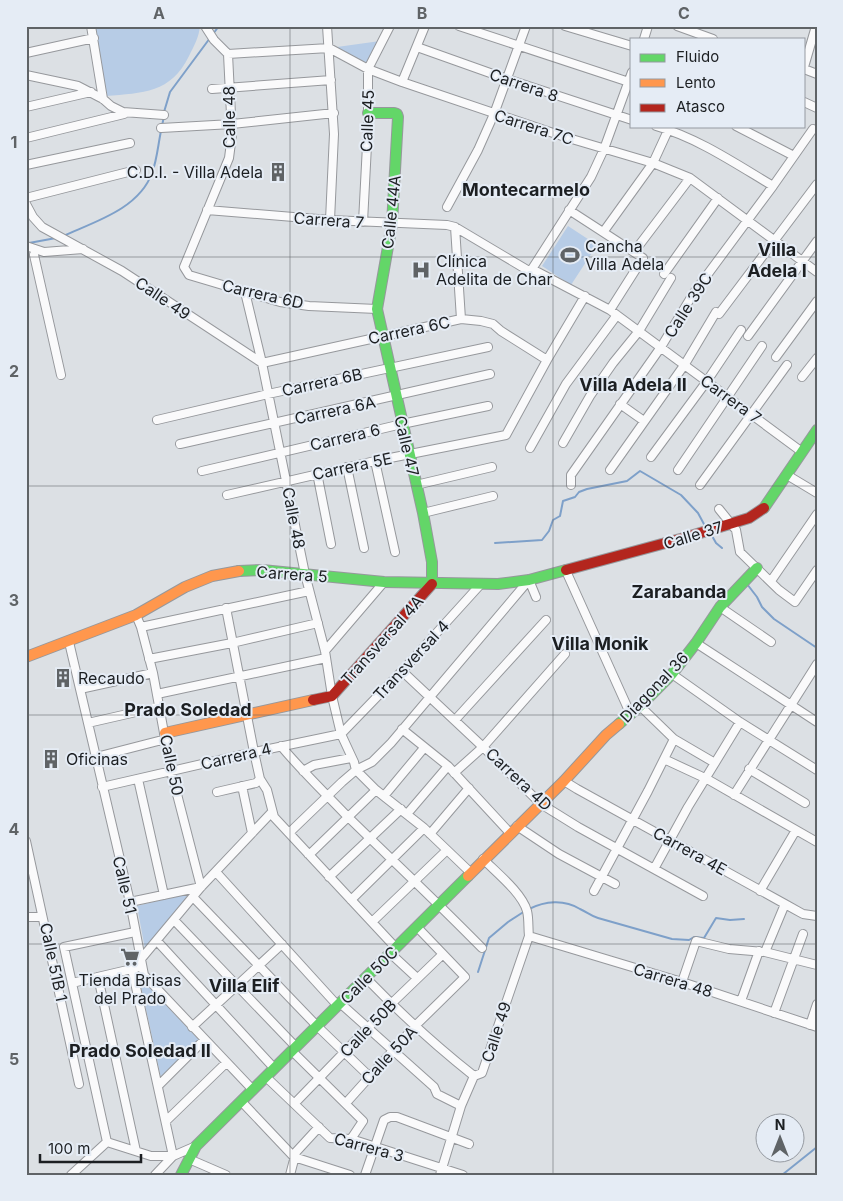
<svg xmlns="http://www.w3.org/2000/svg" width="843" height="1201" font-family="Inter,sans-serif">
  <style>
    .park { fill: #b7cce6 }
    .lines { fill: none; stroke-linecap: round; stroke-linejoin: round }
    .stream { stroke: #7ea0c9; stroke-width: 2 }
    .street-casing { stroke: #96989c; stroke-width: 10 }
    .fast-casing { stroke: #96989c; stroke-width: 12 }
    .slow-casing { stroke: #96989c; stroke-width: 12 }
    .jam-casing { stroke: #96989c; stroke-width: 12 }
    .street { stroke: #fafafb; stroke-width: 8 }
    .fast { stroke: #63d668; stroke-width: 10 }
    .slow { stroke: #ff974d; stroke-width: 10 }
    .jam { stroke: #b3261e; stroke-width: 10 }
    .grid { fill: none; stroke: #5f6366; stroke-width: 1; stroke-opacity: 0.55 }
    .labels { text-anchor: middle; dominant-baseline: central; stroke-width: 4; stroke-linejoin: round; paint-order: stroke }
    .street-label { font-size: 16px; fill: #1c1f22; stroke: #e5ecf5 }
    .poi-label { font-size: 16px; fill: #1c1f22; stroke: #e5ecf5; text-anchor: start }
    .neighbourhood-label { font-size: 18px; font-weight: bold; fill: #1c1f22; stroke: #e5ecf5 }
    .neatline { fill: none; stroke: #5f6366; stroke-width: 2 }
    .grid-label { font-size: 16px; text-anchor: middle; font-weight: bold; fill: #5f6366 }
  </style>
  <rect width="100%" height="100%" fill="#dce0e4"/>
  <!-- park -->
  <path class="park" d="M93,26H200C199,37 194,46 189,56C171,93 143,93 106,96Z
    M380,41L366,63L337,47Z
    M568,226L597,245L571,285L542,266Z
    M193,892L145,949L137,906Z
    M139,977L200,1041L161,1078Z"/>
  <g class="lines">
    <!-- stream -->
    <path class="stream" d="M213,34L219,26
      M164,112L170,92L210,38
      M162,126L164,116
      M63,236C94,222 139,209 152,173C157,160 158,145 161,131
      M29,243L56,238
      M711,534L716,543L722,548
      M495,543L542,540L549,531L553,520L560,516L563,501L575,497L579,492L587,489L627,481L640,471L681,495L698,513L705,526
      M747,584L757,597L762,607L774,619L817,648
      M529,909C545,901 564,899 580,909C587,912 591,916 598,918L672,939L689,940L694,937L704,938L716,918L730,920L744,919
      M478,972L489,938L508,922L525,911
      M782,1175L817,1147"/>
    <!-- street casing -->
    <g class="street-casing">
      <path id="street" d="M91,26L103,99
        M205,26L214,40L228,54L232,135L229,158L184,267L189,275L280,302L309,306L377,309
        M327,26L334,134L330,220
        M459,26L632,83
        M565,26L632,46
        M677,26L713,39
        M644,39L648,26
        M417,47L507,79L632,120
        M26,53L94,38
        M228,54L329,48L368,69L402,82L565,137L653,163L690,178L817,272
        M804,67L816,26
        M804,69L817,74
        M632,72L604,149L591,177L532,269L610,310L802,452
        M26,75L78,86L103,99L111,106L123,112L164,115
        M402,82L425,26
        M212,89L331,80
        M804,102L817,108
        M26,107L91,92
        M656,126C698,138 736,164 773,186
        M736,126L794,156
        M161,128L232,124L334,113
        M26,138L124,114
        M26,165L130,143
        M26,198L136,170
        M26,204L33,217L42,227L122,271L262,363
        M447,207L478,150L494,114L526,26
        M207,210L330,220L447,225L455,227L529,271
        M569,210L643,258L610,310
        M363,222L368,126V69L390,26
        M455,227L461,319
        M604,231L653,163L670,126
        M26,246L44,252L83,249
        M634,252L690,178
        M34,255L61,375
        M664,274L718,198
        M245,292L262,363L305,574L325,651L332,696L341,734L354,762L356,770L376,790L424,828L470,872
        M719,314L817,184
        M748,336L817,241
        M776,357L817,301
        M262,363L461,319L481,321L493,324L501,331L547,360
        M802,377L817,358
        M620,404L644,421
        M157,420L268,394L488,347
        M563,443L590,396L613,363L639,331L671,278
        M180,444L490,374
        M530,448L566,384L617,315
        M651,457L707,381L741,330
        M375,461L395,552
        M347,467L364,548
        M610,470L685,364L716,312
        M678,470L762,346
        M202,471L402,424L488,406
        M317,473L331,544
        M787,475L817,493
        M416,485L492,467
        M571,485V475L661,347L693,294L773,186L813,129
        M700,485L787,365
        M227,495L375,461L506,435L547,360L585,296
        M719,509L736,530L740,552L779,590L795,602L817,570
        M423,513L493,496
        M566,571L630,713
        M771,581L817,514
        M720,607L771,642
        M226,608L254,752L260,779L267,790L274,817L396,948
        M141,627L309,591
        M69,642L130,902L144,975L253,1090
        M696,643L817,722
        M325,651L384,582
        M149,659L232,643L318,623
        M402,671L483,747L541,804L578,827L703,896
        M672,674L740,722L817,770
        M80,689L153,673
        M157,694L326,658
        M640,706L674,739L715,763
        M455,720L546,620
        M88,723L158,707
        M402,729L448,766L510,833
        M281,746C301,770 324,792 346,815C391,859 437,902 482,948
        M96,757L166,739
        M664,759L707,779L817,842
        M749,769L805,803
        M303,771L314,765L351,758
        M454,773L483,747L565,654
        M138,779L164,895
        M564,781L577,789L785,904L803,914L817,916
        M242,786L252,833
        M102,787L254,752L341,734L402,671L480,585
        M217,792L256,783L260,779
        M734,795L817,664
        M384,796L424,748
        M407,814L448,766
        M517,826L559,854L615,884
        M289,833L342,782L356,770L372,762L391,743L529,580L536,597
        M430,834L469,788
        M26,841L79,1084
        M308,854L311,853L376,790
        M654,869L688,807L740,722
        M216,872L338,1006
        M329,877L401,809
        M594,891L648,791L674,739
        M760,891L796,830
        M193,897L317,1026L369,1076
        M351,900L424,828
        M130,902L201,887L171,771L153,673L141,627L136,615
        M26,917H40
        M174,920L296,1047
        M372,922L447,850
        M529,936L682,982L817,1027
        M157,941L274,1068
        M765,952L785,904
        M390,953L417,978
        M141,959L201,887L272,812
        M98,977L136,1151
        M366,978C400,1013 436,1046 474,1076
        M682,982L696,941L729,949L765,952L817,965
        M72,983L136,968
        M741,1001L759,951
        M340,1003L434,1087L437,1094L461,1106
        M774,1013L803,934
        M810,1025L817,1004
        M192,1027L282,944
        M292,1051L363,1121L351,1139
        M266,1077L330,1138L351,1139L463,1175
        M158,1086L204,1040
        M241,1101L294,1157L350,1175
        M295,1103L391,1004L443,954
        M346,1103L416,1025L465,977L417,927
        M166,1121L226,1063
        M107,1142L64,947L135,932
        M107,1142L151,1156H173L132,969
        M189,1159L226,1175
        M71,1175L107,1142
        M155,1175L173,1156L196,1146
        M290,1175L296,1152L319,1127
        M365,1175L384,1120L390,1117H397L469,1144
        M440,1175L461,1106L474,1076L482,1073L529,936C528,928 529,919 527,911C522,893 497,873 483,859"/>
    </g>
    <!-- fast casing -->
    <g class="fast-casing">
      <path id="fast" d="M368,113H394L397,114L398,117L392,224L377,309L423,513L432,562V584
        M764,508L817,430
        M239,571L262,570L384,582L498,584L529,580L566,570
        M619,724L640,706L672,674L696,643L720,607L757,568
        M181,1175L196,1146L468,876"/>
    </g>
    <!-- slow casing -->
    <g class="slow-casing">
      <path id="slow" d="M26,657L136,615L185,587L212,576L239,571
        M165,733L313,700
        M468,876L564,781L606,735L619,724"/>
    </g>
    <!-- jam casing -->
    <g class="jam-casing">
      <path id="jam" d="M566,570L684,538L749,518L764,508
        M313,700L332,696L432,584"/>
    </g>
    <!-- street -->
    <use href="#street" class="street"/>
    <!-- fast -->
    <use href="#fast" class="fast"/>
    <!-- slow -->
    <use href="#slow" class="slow"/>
    <!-- jam -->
    <use href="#jam" class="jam"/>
  </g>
  <!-- grid -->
  <path class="grid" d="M290,26V1175M553,26V1175M26,257H817M26,486H817M26,715H817M26,944H817"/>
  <!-- icons -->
  <defs>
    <g id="building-bare" transform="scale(1.5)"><path d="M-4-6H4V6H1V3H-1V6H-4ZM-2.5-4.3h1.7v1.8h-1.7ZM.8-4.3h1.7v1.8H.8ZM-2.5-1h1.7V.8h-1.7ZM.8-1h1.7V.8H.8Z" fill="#5f6366" stroke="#e5ecf5" stroke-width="2.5" paint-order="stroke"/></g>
    <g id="stadium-bare" transform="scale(1.5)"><path d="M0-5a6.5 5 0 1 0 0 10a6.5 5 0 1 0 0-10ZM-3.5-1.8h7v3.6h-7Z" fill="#5f6366" stroke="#e5ecf5" stroke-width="2.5" paint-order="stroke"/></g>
    <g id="hospital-bare" transform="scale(1.5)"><path d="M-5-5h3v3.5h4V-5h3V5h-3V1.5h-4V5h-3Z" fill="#5f6366" stroke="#e5ecf5" stroke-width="2.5" paint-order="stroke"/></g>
    <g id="supermarket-bare" transform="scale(1.5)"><path d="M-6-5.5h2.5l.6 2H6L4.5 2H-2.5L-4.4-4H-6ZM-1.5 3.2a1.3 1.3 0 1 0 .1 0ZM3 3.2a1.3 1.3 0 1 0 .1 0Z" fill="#5f6366" stroke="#e5ecf5" stroke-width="2.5" paint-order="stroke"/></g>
  </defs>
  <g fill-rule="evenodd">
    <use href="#building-bare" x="278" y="172"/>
    <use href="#stadium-bare" x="570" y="255"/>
    <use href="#hospital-bare" x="421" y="270"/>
    <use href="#building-bare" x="63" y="678"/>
    <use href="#building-bare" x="51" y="759"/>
    <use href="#supermarket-bare" x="130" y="957"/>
  </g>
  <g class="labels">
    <!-- street labels -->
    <g class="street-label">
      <text transform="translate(524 85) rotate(19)">Carrera 8</text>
      <text transform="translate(229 117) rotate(-90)">Calle 48</text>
      <text transform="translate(367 121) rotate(-88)">Calle 45</text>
      <text transform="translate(534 127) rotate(18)">Carrera 7C</text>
      <text transform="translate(391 212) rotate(-84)">Calle 44A</text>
      <text transform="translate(329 220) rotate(4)">Carrera 7</text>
      <text transform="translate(263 294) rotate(13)">Carrera 6D</text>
      <text transform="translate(163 298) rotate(34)">Calle 49</text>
      <text transform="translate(688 305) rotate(-57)">Calle 39C</text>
      <text transform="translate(409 330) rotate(-12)">Carrera 6C</text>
      <text transform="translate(322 382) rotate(-12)">Carrera 6B</text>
      <text transform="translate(731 399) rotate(36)">Carrera 7</text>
      <text transform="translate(335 410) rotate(-12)">Carrera 6A</text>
      <text transform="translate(345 437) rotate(-13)">Carrera 6</text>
      <text transform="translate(407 446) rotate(77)">Calle 47</text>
      <text transform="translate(352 466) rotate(-12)">Carrera 5E</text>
      <text transform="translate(294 518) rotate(79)">Calle 48</text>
      <text transform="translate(693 535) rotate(-17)">Calle 37</text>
      <text transform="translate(292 574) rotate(4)">Carrera 5</text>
      <text transform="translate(382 640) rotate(-48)">Transversal 4A</text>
      <text transform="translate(411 660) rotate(-47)">Transversal 4</text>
      <text transform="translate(654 687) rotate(-46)">Diagonal 36</text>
      <text transform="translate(236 756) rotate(-13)">Carrera 4</text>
      <text transform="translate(172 765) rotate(78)">Calle 50</text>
      <text transform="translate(519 779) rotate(43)">Carrera 4D</text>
      <text transform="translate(690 851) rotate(29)">Carrera 4E</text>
      <text transform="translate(125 885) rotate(77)">Calle 51</text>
      <text transform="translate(54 962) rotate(78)">Calle 51B 1</text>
      <text transform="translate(369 975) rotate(-45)">Calle 50C</text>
      <text transform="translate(673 980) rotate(17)">Carrera 48</text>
      <text transform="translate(368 1028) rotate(-46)">Calle 50B</text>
      <text transform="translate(496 1032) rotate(-72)">Calle 49</text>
      <text transform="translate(389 1055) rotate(-47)">Calle 50A</text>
      <text transform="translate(369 1147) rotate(15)">Carrera 3</text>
    </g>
    <!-- poi labels -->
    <g class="poi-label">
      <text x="263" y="172" text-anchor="end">C.D.I. - Villa Adela</text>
      <text x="585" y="246">Cancha<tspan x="585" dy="18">Villa Adela</tspan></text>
      <text x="436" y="261">Clínica<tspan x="436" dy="18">Adelita de Char</tspan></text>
      <text x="78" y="678">Recaudo</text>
      <text x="66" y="759">Oficinas</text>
      <text x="130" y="980" text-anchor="middle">Tienda Brisas<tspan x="130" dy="18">del Prado</tspan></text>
    </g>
    <!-- neighbourhood labels -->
    <g class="neighbourhood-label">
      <text x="526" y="189">Montecarmelo</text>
      <text x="777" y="249">Villa<tspan x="777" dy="21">Adela I</tspan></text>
      <text x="633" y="384">Villa Adela II</text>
      <text x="679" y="591">Zarabanda</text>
      <text x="600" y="643">Villa Monik</text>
      <text x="188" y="709">Prado Soledad</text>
      <text x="244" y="985">Villa Elif</text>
      <text x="140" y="1050">Prado Soledad II</text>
    </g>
  </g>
  <!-- border -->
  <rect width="843" height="1201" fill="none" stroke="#e5ecf5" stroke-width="55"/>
  <!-- legend -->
  <rect x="630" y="38" width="175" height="90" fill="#e5ecf5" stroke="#959aa1"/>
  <rect x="640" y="54" width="25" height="8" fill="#63d668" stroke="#959aa1"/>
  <text x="676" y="62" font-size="15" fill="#1c1f22">Fluido</text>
  <rect x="640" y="79" width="25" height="8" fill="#ff974d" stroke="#959aa1"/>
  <text x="676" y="88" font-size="15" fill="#1c1f22">Lento</text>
  <rect x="640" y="104" width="25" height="8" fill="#b3261e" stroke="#959aa1"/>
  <text x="676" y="112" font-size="15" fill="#1c1f22">Atasco</text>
  <!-- north arrow -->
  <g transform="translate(780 1138)"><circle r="24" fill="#e5ecf5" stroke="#959aa1"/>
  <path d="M0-4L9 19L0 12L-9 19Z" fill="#5f6366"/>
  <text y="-8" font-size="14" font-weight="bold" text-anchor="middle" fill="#1c1f22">N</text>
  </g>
  <!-- scale -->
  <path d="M40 1154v8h101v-8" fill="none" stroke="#1c1f22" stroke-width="2.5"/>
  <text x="48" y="1154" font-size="15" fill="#1c1f22" stroke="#e5ecf5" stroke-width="4" paint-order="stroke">100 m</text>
  <rect x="28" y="28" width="788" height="1146" class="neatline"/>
  <g class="grid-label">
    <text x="159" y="19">A</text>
    <text x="422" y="19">B</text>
    <text x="684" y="19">C</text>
    <text x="14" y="148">1</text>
    <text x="14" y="377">2</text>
    <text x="14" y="606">3</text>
    <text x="14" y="835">4</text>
    <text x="14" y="1065">5</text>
  </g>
</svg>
